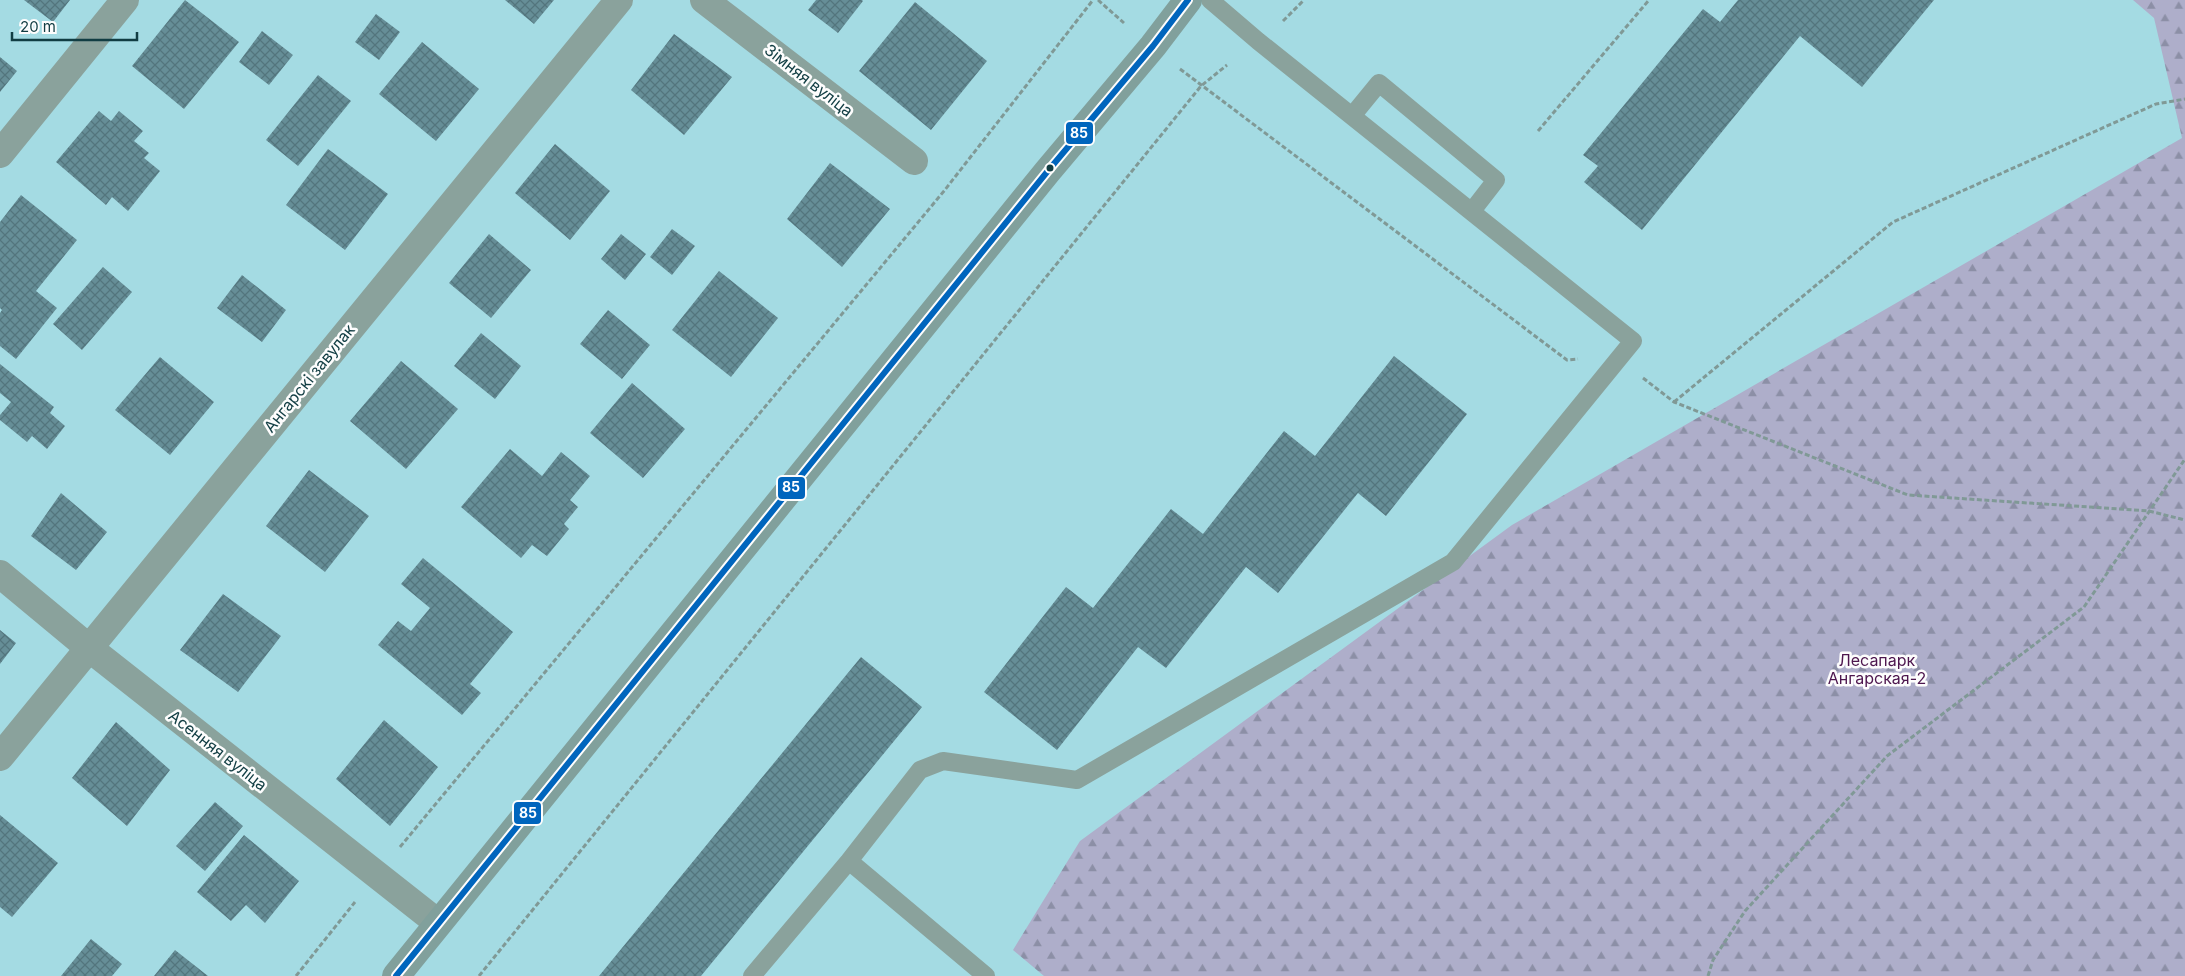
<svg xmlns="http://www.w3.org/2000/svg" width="2185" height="976" font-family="Inter,sans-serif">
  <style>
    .forest { fill: url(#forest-firs) }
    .building { fill: url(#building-cross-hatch) }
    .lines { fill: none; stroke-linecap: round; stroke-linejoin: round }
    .path { stroke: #809996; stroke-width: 3; stroke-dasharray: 5 2.5; stroke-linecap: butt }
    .service { stroke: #8aa29c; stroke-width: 18 }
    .minor { stroke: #8aa29c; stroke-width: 28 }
    .secondary { stroke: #81a09c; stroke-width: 28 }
    .bus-1-casing { stroke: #fdfdfd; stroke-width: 10 }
    .bus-1 { stroke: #0065bd; stroke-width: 6 }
    .bus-dot { fill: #113d43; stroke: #fdfdfd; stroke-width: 2 }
    .labels { text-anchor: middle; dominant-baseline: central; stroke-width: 5; stroke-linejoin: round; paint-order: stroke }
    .street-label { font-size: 16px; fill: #113d43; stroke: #fdfdfd }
    .park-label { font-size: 16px; fill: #4d164e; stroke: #fdfdfd }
    .line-badge { stroke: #fdfdfd; stroke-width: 2 }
    .badge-label { font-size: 14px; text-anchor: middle; font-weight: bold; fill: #fff }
  </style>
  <defs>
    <pattern id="forest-firs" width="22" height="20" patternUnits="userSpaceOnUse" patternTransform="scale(1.25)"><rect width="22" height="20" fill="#aeaeca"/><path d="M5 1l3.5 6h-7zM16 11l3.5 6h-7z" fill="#8c8fa6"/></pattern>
    <pattern id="building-cross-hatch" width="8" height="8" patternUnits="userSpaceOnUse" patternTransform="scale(1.25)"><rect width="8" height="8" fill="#668e97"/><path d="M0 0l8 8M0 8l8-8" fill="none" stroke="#53757d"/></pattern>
  </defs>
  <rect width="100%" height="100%" fill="#a4dbe3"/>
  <!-- forest -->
  <path class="forest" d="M2133,0H2185V976H1044L1013,950L1080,841L1512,525L2182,138L2154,18Z"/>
  <!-- building -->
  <path class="building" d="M24,0H70L53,22Z
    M185,0L239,42L184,109L132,66Z
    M505,0H554L534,24Z
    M816,0H862L863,1L838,33L808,10Z
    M1738,0H1934L1862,87L1800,36L1642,230L1584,182L1598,166L1583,155L1703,9L1720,22Z
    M915,2L987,61L931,130L859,71Z
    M376,14L400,32L379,60L355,42Z
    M262,31L293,55L269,85L239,62Z
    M674,34L732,77L684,135L631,90Z
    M422,42L479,89L436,141L379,94Z
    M0,57L17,71L0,92Z
    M318,75L351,101L298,166L266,140Z
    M99,111L111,121L119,111L143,131L134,141L149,153L144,158L160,171L128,211L112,197L106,205L56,162Z
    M555,144L610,191L570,240L515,193Z
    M328,149L388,194L345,250L286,205Z
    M830,163L890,209L842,267L787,219Z
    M21,195L77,240L36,291L57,308L16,359L0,346V313L2,310L0,308V222Z
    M672,229L695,246L672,275L650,257Z
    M489,234L531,270L491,318L449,283Z
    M621,234L646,254L625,280L601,259Z
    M103,267L132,292L82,350L53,324Z
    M719,271L778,318L731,377L672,330Z
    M242,275L286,310L262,342L217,308Z
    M608,310L650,345L622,379L580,344Z
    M481,333L521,366L495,399L454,366Z
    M1394,356L1467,414L1386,516L1358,493L1278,593L1246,567L1166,668L1138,647L1057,750L984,692L1066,587L1093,608L1171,509L1203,534L1284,431L1315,456Z
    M160,357L214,402L170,455L115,410Z
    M401,361L458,409L406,469L350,421Z
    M0,364L54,407L50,413L65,426L47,449L32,436L27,442L0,420V415L11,402L0,393Z
    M632,383L685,429L643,478L590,433Z
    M510,449L542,476L561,452L590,476L570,500L578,507L564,524L569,529L547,556L532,545L521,558L461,507Z
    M309,470L369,516L325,572L266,526Z
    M61,493L107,532L76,570L31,536Z
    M423,558L513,632L470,684L481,693L462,715L378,645L398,621L411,631L430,608L401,584Z
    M223,594L281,636L238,692L180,650Z
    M0,630L16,643L0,664Z
    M861,657L922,707L701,976H599Z
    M384,720L438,767L390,826L336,779Z
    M116,722L170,770L127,826L72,778Z
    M215,802L243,826L205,871L176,846Z
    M0,815L58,863L12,917L0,907Z
    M244,835L299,881L265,923L246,905L231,921L197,892Z
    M91,939L122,964L112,976H61Z
    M175,950L208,976H154Z"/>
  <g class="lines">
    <!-- path -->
    <path class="path" d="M1098,0L1124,23
      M1283,21L1304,0
      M1180,69L1567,360L1578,359
      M1538,131L1649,0
      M1643,378L1674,402L1908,495L2149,511L2185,520
      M1674,402L1893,222L2156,104L2185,99
      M400,847L944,191L1093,0
      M296,976L355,902
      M479,976L1201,86L1227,65
      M1708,976L1713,960L1745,911L1887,756L2084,607L2185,459"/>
    <!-- service -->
    <path class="service" d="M1352,116L1379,83L1496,180L1472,211
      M849,861L986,976
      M752,976L849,861L920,770L943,761L1077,780L1453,562L1633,341L1258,41L1210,0"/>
    <!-- minor -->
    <path class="minor" d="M704,0L914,161
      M0,154L125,0
      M0,574L89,648L438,923
      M0,757L619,0"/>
    <!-- secondary -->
    <path class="secondary" d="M396,976L1047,172L1153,46L1188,0"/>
    <!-- bus-1 casing -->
    <g class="bus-1-casing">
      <path id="bus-1" d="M396,976L1047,172L1153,46L1188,0"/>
    </g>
    <!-- bus-1 -->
    <use href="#bus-1" class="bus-1"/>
  </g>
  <!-- markers -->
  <circle class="bus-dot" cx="1050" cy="168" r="4.5"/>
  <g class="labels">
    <!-- street labels -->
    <g class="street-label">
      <text transform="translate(809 80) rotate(38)">Зімняя вуліца</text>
      <text transform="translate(309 378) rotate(-51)">Ангарскі завулак</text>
      <text transform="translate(218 750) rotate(38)">Асенняя вуліца</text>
    </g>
    <!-- park labels -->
    <g class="park-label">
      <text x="1877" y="660">Лесапарк<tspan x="1877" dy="18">Ангарская-2</tspan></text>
    </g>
  </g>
  <g class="line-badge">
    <rect x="1065" y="121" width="29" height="24" rx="5" fill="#0065bd"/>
    <rect x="777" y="476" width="29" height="24" rx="5" fill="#0065bd"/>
    <rect x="513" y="801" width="29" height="24" rx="5" fill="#0065bd"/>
  </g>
  <g class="badge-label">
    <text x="1079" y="138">85</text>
    <text x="791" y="492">85</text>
    <text x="528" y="818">85</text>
  </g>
  <!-- scale -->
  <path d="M12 32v8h125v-8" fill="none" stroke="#113d43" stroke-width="2.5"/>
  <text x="20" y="32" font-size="15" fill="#113d43" stroke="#fdfdfd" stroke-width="4" paint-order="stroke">20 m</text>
</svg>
